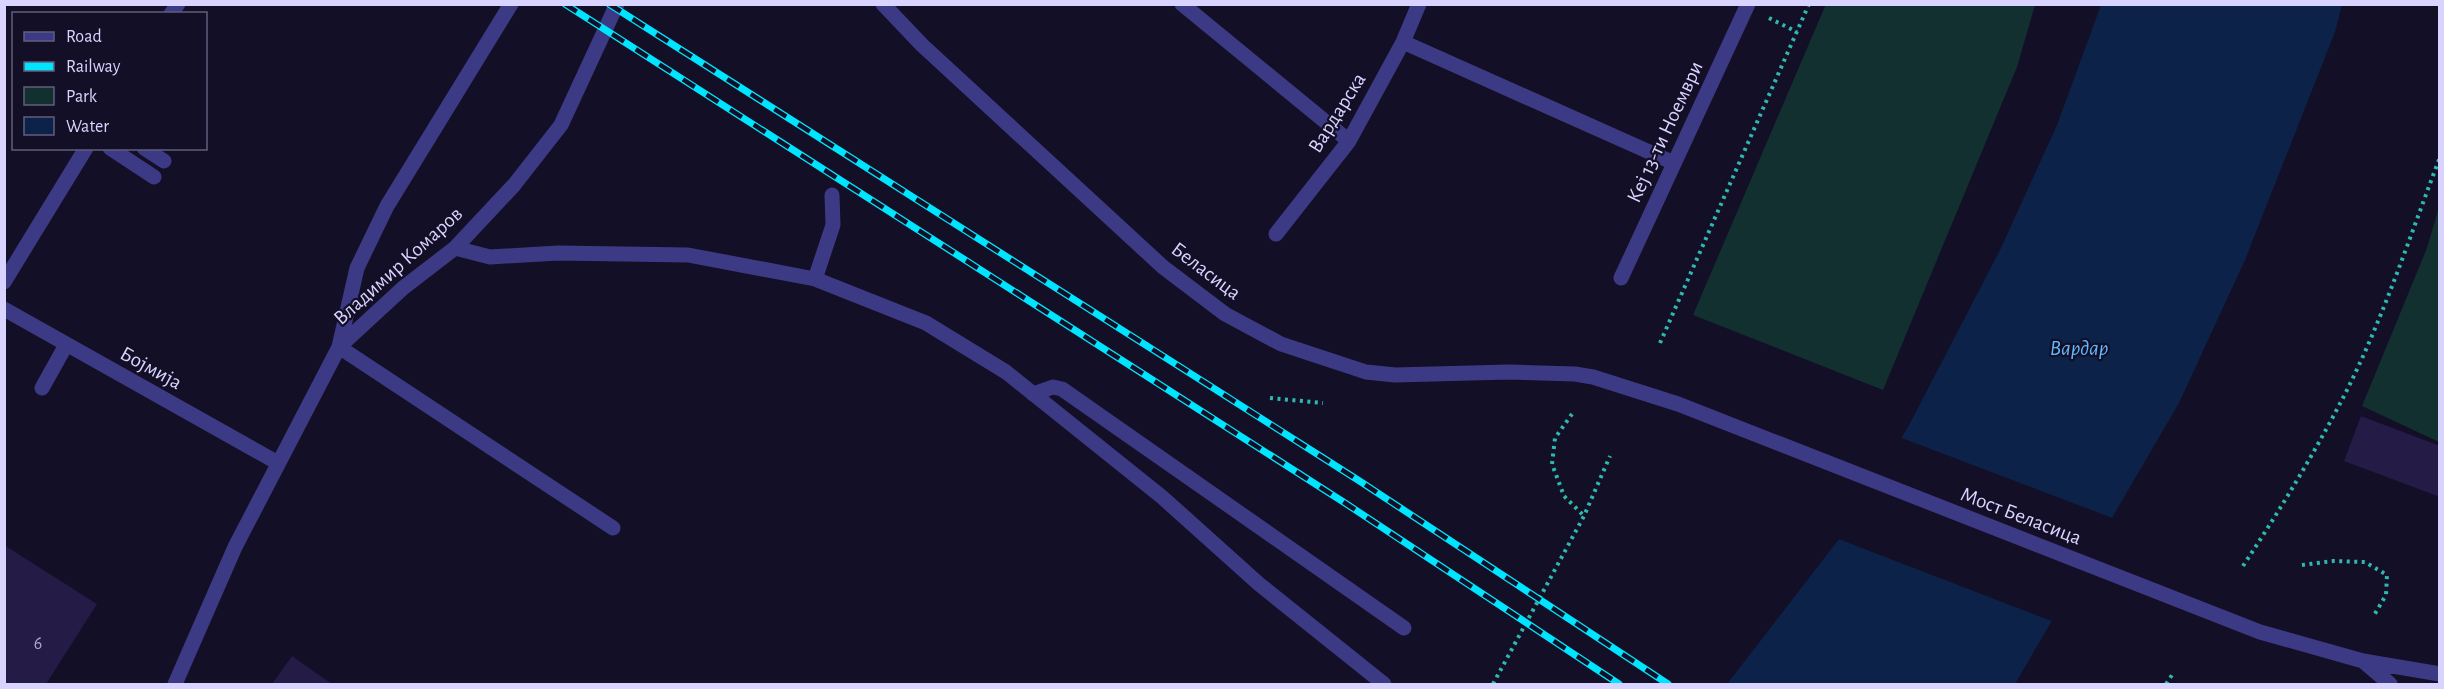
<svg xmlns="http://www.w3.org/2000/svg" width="2444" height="689" font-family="'Alegreya Sans',sans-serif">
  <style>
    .green { fill: #12302f }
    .water { fill: #0c2248 }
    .pier { fill: #130f26 }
    .building { fill: #241b47 }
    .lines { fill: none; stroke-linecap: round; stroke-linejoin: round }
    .path { stroke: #2fb8b0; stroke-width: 4; stroke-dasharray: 3 4.5; stroke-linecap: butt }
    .minor { stroke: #3d3a85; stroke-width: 15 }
    .rail-casing { stroke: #00e5ff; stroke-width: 7 }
    .rail { stroke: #130f26; stroke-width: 4.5; stroke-dasharray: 14; stroke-linecap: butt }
    .labels { text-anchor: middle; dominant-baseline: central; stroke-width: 4.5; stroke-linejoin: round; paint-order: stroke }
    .number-label { font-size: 18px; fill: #aca6d1 }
    .street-label { font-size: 21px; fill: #d9d4ff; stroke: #130f26 }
    .water-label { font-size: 22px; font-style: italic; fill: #62b6ff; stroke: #130f26 }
  </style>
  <rect width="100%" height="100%" fill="#130f26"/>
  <!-- green -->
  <path class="green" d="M1826,4L2035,5L2017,67L1883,390L1693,315Z
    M2439,207L2440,442H2439L2362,406L2427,248Z"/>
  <!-- water -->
  <path class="water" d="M2101,5H2342L2335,32L2245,260L2179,403L2015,684H1727L1839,539L1908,427L2000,250L2057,125Z"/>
  <!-- pier -->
  <path class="pier" d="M1899,437L2115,519L2054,622L1836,538Z"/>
  <!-- building -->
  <path class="building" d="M2361,416L2440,446V497L2344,461Z
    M4,545L97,604L46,684H4Z
    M292,656L332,684H272Z"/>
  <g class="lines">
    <!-- path -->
    <path class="path" d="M1769,18L1797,32
      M1660,343L1809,4
      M1270,398L1323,403
      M1572,414L1555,438L1552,464L1564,496L1584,516
      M2302,565L2333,561L2365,562L2387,575L2386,595L2373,617
      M2243,566C2280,510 2314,454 2345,394C2383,319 2410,236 2440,157
      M1493,684L1584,516L1610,456
      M2166,684L2174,672"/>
    <!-- minor -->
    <path class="minor" d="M883,4L922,45L1163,267L1225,314L1281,344L1366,372L1395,375L1509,372L1575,374L1593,377L1678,404L2260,632L2363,661L2440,674
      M1182,4L1349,141
      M171,14L178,4
      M1403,42L1674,163
      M110,148L154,177
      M144,148L164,161
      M1276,234L1349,141L1403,42L1419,4
      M455,248L490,257L558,253L688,255L815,279L926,323L1006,372L1162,497L1259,584L1384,684
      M1621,278L1748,4
      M815,279L833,225L832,195
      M4,282L86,148
      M4,309L278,463
      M339,347L403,288L455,248L514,185L561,125L617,4
      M339,347L613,528
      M42,388L66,345
      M1033,394L1053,387L1062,389L1404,628
      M2363,661L2390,684
      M175,684L235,547L339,347L357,268L387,206L511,4"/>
    <!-- rail casing -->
    <g class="rail-casing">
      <path id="rail" d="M565,4L1345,503L1619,684
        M609,4L1358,480L1668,684"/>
    </g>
    <!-- rail -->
    <use href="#rail" class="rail"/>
  </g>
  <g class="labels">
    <!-- number labels -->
    <g class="number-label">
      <text x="38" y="644">6</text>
    </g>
    <!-- street labels -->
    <g class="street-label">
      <text transform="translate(1337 113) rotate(-58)">Вардарска</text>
      <text transform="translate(1665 132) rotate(-65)">Кеј 13-ти Ноември</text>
      <text transform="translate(398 266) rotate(-42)">Владимир Комаров</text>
      <text transform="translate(1206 271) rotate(37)">Беласица</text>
      <text transform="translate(151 368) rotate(29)">Бојмија</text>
      <text transform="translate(2021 516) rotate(21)">Мост Беласица</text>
    </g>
    <!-- water labels -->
    <g class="water-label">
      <text x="2079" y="348">Вардар</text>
    </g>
  </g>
  <!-- border -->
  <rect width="2444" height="689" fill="none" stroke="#d9d4ff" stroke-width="12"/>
  <!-- legend -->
  <rect x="12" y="12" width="195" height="138" fill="#130f26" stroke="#625e7d" stroke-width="1.5"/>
  <rect x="24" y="32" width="30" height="9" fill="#3d3a85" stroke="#625e7d" stroke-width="1.5"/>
  <text x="66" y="42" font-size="18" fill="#d9d4ff">Road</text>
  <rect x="24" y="62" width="30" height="9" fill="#00e5ff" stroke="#625e7d" stroke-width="1.5"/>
  <text x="66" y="72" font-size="18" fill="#d9d4ff">Railway</text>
  <rect x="24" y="87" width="30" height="18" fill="#12302f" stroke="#625e7d" stroke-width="1.5"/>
  <text x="66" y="102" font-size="18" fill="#d9d4ff">Park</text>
  <rect x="24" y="117" width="30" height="18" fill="#0c2248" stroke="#625e7d" stroke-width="1.5"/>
  <text x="66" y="132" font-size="18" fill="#d9d4ff">Water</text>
</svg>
